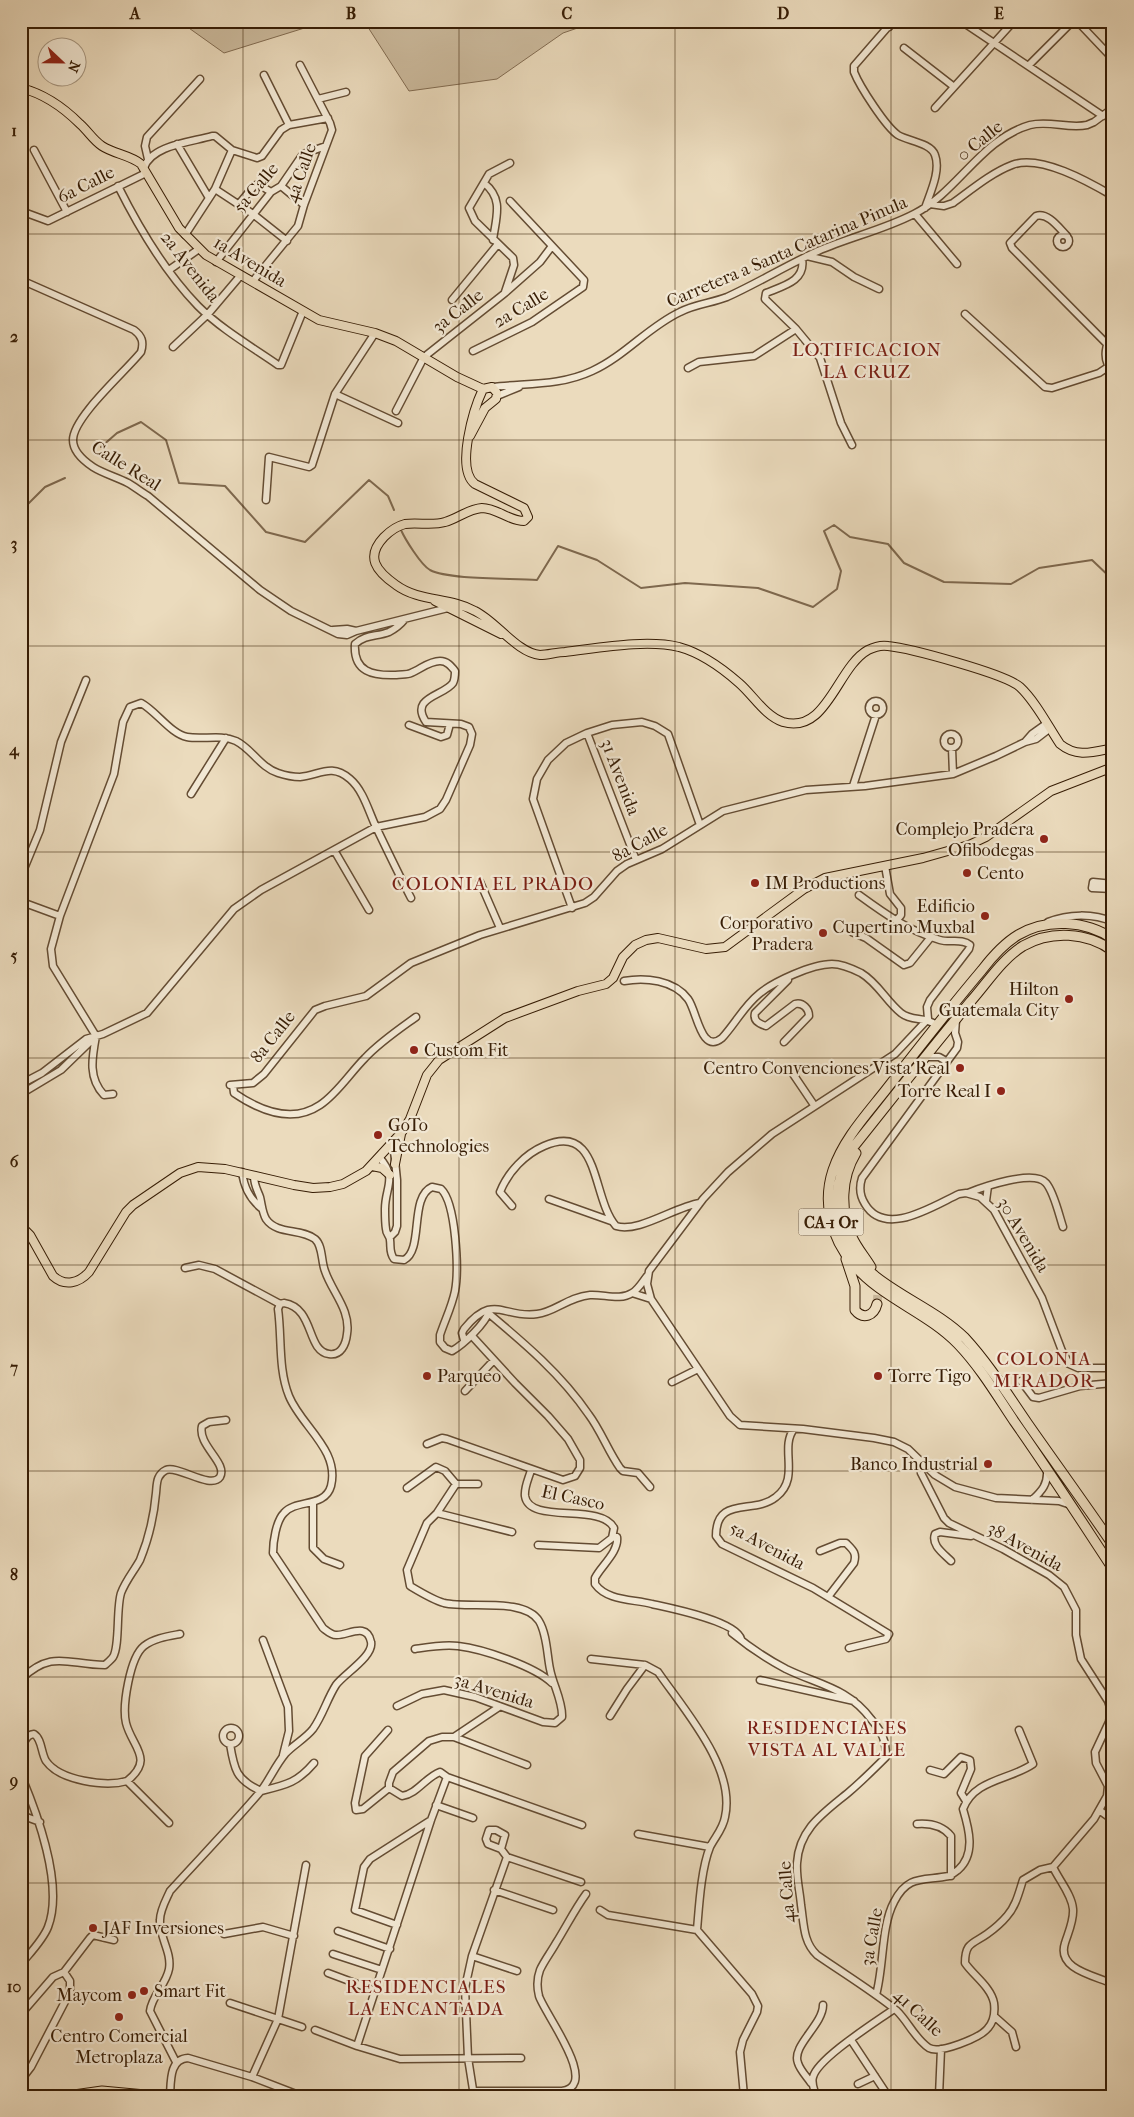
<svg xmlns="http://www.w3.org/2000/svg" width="1134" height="2117" font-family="'IM FELL French Canon',serif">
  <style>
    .green { fill: #ccbb9e; stroke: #826c52 }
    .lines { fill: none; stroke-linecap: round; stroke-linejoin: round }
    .stream { stroke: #7e684e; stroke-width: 2 }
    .highway-tunnel { stroke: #c7b598; stroke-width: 9; stroke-dasharray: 9 4.5; stroke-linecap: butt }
    .minor-casing { stroke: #644c33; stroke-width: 9 }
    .major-casing { stroke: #371d05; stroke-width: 10 }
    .highway-casing { stroke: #371d05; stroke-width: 11 }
    .minor { stroke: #f2e8d4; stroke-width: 6 }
    .major { stroke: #ebdbbd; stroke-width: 8 }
    .highway { stroke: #ebdbbd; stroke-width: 9 }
    .grid { fill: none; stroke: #371d05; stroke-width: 1; stroke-opacity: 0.55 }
    .poi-dot { fill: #8f2418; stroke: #f2e8d4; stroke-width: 2 }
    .labels { text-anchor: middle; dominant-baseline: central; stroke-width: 4.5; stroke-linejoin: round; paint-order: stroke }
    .shield { fill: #f2e8d4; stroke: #6f5a43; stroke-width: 1 }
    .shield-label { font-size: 16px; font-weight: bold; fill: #371d05 }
    .street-label { font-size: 18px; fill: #371d05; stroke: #f2e8d4 }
    .poi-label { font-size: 18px; fill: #371d05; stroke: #f2e8d4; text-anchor: end }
    .neighbourhood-label { font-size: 19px; letter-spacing: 1px; fill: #7a1f14; stroke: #f2e8d4 }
    .neatline { fill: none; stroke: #371d05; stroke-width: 2 }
    .grid-label { font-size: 16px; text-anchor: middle; font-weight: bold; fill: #371d05 }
  </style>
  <rect width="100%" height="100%" fill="#ebdbbd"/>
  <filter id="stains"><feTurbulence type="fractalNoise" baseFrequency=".004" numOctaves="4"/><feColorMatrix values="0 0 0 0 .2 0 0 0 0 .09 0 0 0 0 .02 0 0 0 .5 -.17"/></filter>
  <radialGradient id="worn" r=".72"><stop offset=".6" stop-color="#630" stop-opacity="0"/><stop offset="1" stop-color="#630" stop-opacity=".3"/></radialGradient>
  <!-- green -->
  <path class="green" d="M179,21H327L224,53Z
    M364,21H598L563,33L497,79L409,91Z"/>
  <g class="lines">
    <!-- stream -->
    <path class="stream" d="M101,447L117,433L141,422L166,440L179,483L225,486L266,532L305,542L369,480L388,496L394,510
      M21,511L45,487L65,478
      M401,530C405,539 421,565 430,570C449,580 512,578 537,580L558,546L597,560L641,588L685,583L758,588L813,607L837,589L841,571L824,531L834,525L850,537L888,544L904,563L944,582L1011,584L1039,568L1092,560L1113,580"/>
    <!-- highway-tunnel -->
    <path class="highway-tunnel" d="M877,1304L879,1282"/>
    <!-- minor casing -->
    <g class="minor-casing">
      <path id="minor" d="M881,21L889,27
        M893,21L854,66V72C860,87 886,127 898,135C908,141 931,143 935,155C941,171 930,193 925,208
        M961,21L1103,116
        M1077,21L1113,59
        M904,48L953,86
        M1029,65L1073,21
        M264,75L289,125
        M318,99L346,92
        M935,108L1014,21
        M177,144L209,198
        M34,150L67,212
        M148,159L145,146L147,137L200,79
        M144,168C151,145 192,142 212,136H215L232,150L257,158L262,156L281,130L289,125L328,118
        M484,183C504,199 496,217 493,240
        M118,186C138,226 166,273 198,306C221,329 252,347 278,365H281L303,311
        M281,186L304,205
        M215,189L253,214L287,241
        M239,204L254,186L258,184L271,192
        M930,204L944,206L953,203C971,190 991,173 1012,165C1040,154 1089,182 1113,196
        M21,211L48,221L146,173
        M915,214L957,264
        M1057 241a6 6 0 1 1 12 0a6 6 0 1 1-12 0Z
        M185,235L215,189L232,150
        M1067,236C1059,228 1048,212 1036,216L1010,243L1012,248L1106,343
        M807,256L832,262L854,277L879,289
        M802,259C806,281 783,286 766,293L765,299L796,329L820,358L841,423L852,445
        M216,262L271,192L281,186L303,154L326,146
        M169,270L199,249
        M21,280L134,330C142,336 144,342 141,352C126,371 73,417 73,440C73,452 84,461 93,467C104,474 117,477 128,483C135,487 141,492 148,496L260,590L291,611L338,634L347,635L356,631L448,608
        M253,281L298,226L304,205L332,130L330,123L300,65
        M505,292L514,265L513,258L475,221L469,208L489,174L510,163
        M452,300L498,244
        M965,314L1045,387L1052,388L1099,373L1108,367
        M1113,329C1107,342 1100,360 1113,371
        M173,347L208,314L241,275
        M473,351L532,322L583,287L584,280L510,201
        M688,368L699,362L754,356L796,329
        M492,387C527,383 560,386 592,371C625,356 648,327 680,312C695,304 712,303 727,297C758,283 787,265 818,251C850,237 883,230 914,214C958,192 981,139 1030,125C1049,120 1068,129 1087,125L1094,122L1113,108
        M335,394L398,423
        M497,396L519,387
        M396,411L424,357L505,293L540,262L552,246
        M266,500L269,457L309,467L312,465L335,394L375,333
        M333,630L347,629L356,631
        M869 708a7 7 0 1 1 14 0a7 7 0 1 1-14 0Z
        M409,725L441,737L447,735L450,724
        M587,733L636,860
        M944 741a7 7 0 1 1 14 0a7 7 0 1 1-14 0Z
        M1025,742L1032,734L1046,724
        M952,748L953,774
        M853,786L876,715
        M191,794L226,738
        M334,850L369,910
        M885,866L890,894L901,908V915L896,921
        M21,876L40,830L61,742L86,680
        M480,882L500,928
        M1113,884L1093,882L1092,888L1113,889
        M21,893L23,900L21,904
        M859,895C885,914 909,931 940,940C950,943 962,938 970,945L969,949L930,1000L927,1007L928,1019
        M22,902L60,916
        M572,908L533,799L537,779L548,760L566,743L587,733L612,725L642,722L655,726L668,734L700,825
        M1048,922C1068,914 1093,913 1113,922
        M852,932L866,938L904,965L910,963L931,937
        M624,981C645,977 674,980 688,999C697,1011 701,1055 722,1038C735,1024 744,1006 759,994C773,982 812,964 832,964C841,964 853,969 861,973C878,983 886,1001 901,1013C912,1022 925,1016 936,1025
        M928,1019L895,1054L772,1134L728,1172L703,1199L649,1271L647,1284L651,1299L730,1416L740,1425L803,1429L874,1438L894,1442L908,1449L935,1475L955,1487L996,1498L1059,1501L1071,1505
        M956,1020L955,1033L958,1042L957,1048L862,1178C859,1187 860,1196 865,1204C885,1238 933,1206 959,1194L966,1193L980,1197L994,1210L1042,1298L1062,1351L1069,1364L1078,1368H1113
        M784,1042L809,1016C809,1009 803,1002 795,1004L766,1026C759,1024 753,1021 755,1013L788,980
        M926,1057H939L946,1061
        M791,1071L814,1105
        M21,1084L42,1073L86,1039L103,1034L147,1013L234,909L261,890L376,827L425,817L440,809L446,800L470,745L472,734L469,727L461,724L426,722C409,697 444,696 453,683C455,679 455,676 455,671C451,666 447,661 440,661C429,661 421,669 411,673C407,675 401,674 396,675C373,676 353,672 355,644C366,634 376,637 389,632C395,629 401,624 405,619
        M230,1085L253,1083L264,1074L315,1010L325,1006L366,996L411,963L480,935L585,903L594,897L617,871L627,864L662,849L723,811L806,790L865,786L953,774L996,756L1025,742L1036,739L1049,729
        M233,1085L234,1093C259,1110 292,1124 320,1105C337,1094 350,1073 365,1058C380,1042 398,1030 416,1017
        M21,1094L61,1070L95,1037
        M113,1094L104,1095C88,1078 92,1058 96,1036L53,966L51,949L60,916L114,774L123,722L130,707L141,703C156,711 171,734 187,737C203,740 220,734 236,741C252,749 260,767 278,773C284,775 293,777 300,777C320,775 331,763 350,779C364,791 369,813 377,829C388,852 399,875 411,898
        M379,1157C398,1178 385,1187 385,1209C385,1215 385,1223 386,1229C386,1234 390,1236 390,1240C391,1247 389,1252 394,1259L404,1260C424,1250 409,1197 432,1187L441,1189C456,1203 459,1270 455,1291C452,1306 445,1320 440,1335V1342L445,1348L452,1351C464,1344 485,1324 490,1310
        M242,1172C244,1187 249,1198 261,1208
        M968,1193C983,1187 1034,1169 1046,1183C1054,1192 1059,1215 1063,1227
        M549,1199L611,1221
        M986,1201L988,1186
        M512,1206L500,1192C508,1172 525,1154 544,1146C601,1121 591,1198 616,1226C639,1233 674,1207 700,1203
        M390,1237L395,1232L397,1226V1180L393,1141
        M185,1268L199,1265L215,1269L280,1304
        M632,1293L651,1299
        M487,1312C524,1343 561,1374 589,1415C601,1431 608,1451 620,1468L623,1471L638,1473L650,1487
        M464,1340L462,1333L464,1329C494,1292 503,1319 537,1314C555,1312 568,1297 590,1295C604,1294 620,1301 632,1293C638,1290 643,1281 647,1276
        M1021,1381L1033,1397L1039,1398L1080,1386L1113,1383
        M672,1382L698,1369
        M465,1391L494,1360
        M794,1429C779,1448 801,1478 776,1497C754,1515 716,1495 716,1536L722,1544L813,1588L889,1634L886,1639L849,1648
        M427,1444L442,1438L447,1439L563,1480L575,1476L580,1468V1460L568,1439L548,1416L515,1383L472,1336
        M919,1461L921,1473L944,1518L949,1523L1003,1549L1049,1575L1064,1587L1076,1610V1635L1081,1659L1108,1701L1111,1710L1109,1722L1095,1752L1096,1763L1108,1786L1107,1796L1094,1819L1053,1867
        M531,1470C529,1478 524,1487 525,1496C529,1525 601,1502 614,1528L612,1538L599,1548L538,1545
        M407,1488L436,1467L445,1471L456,1484
        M1032,1500C1042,1491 1048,1484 1047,1470
        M313,1502V1548L324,1559L340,1565
        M437,1513L512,1532
        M613,1536L617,1537C619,1552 601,1566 595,1578V1584C607,1601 633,1599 652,1604C670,1608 736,1621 741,1639
        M820,1551L840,1543H846C853,1550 857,1553 854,1563L828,1597
        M951,1561C943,1553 931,1545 935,1534L940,1532L971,1536
        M732,1633C749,1647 767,1659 786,1669C819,1685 848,1688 871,1719C882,1732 886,1740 886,1757C874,1769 862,1781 849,1792C825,1812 799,1828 797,1863C796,1877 800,1892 801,1905C804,1924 803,1942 817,1955C843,1973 871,1990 896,2010C908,2021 915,2039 929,2048C940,2054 980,2038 988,2028C994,2021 995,2011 994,2003C991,1987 973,1975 965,1963C965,1942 973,1944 987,1934C994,1929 1002,1922 1007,1916C1016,1906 1019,1892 1023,1880L1040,1870L1053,1867
        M263,1640L288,1707L289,1731L283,1755
        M415,1649C428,1647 444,1644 458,1646C483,1649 534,1666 552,1683
        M591,1659L645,1665L658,1672C685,1711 736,1768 725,1817C723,1829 715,1837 710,1847C701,1869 699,1907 697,1930
        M21,1679C53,1649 68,1665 105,1665C107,1663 111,1660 113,1657C120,1646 116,1609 121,1593C126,1580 134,1571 140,1560C149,1538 154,1516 156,1493C157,1484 156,1475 166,1470C178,1465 211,1490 220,1477C228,1463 197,1445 202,1426L209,1422L226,1420
        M760,1680L854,1701
        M397,1706L422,1694L444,1690L475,1697L543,1722L555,1723L562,1717C563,1702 553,1685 550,1669C547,1655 547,1634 539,1621C524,1597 469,1609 444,1603C433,1600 420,1592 410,1586L407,1570L427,1523L437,1513L456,1484H478
        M610,1716L627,1689L645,1665
        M223 1736a8 8 0 1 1 16 0a8 8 0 1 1-16 0Z
        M388,1730L365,1756L355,1803L356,1810L363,1809L389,1788
        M454,1737L499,1707
        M230,1744C234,1769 236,1780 261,1791C286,1785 297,1783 314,1763
        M21,1755C23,1747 24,1735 34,1734C42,1739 41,1753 46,1761C60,1781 106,1787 127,1781L169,1823
        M930,1770L944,1774L961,1757L970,1760L971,1769L961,1793L966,1801
        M21,1775C37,1813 64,1886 48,1927C43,1940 30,1953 21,1964
        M447,1777L582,1825
        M127,1781C155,1759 132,1747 126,1723C122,1706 130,1657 144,1646C154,1638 169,1636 180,1634
        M436,1805L473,1818
        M1099,1810L1113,1820
        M21,1815L40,1822
        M917,1824C930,1823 942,1825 951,1836V1876
        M638,1834L710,1847
        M501,1849L505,1835L496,1830H489L486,1839L488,1844L501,1849L507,1857L581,1882
        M1053,1867C1059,1880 1072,1895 1073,1909C1074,1921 1068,1933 1065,1943C1056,1970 1097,1976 1113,1984
        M494,1890L553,1910
        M600,1910L608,1915L697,1930L752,1994L758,2006L757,2012L743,2040L740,2052L744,2096
        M397,1925L355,1910L364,1867L370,1859L431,1820
        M338,1931L390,1949
        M224,1934L263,1927L294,1936
        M333,1954L382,1970
        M472,1956L517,1971
        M328,1973L376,1991
        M876,1995C884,1967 881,1926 894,1902C908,1874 924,1881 949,1876C952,1875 955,1872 958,1870C976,1854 969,1829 963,1809C974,1779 1010,1780 1033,1764L1019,1730
        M230,2003L302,2027
        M21,2014L53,1977L64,1972L90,1938L93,1935L114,1940
        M994,2016L1012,2032L1016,2047
        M315,2030L357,2046L400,2059L521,2058
        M851,2040L888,2096
        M357,2046L431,1820L447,1777L440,1772C426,1777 417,1794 402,1796L389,1788V1783L393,1772L429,1741L442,1737H454L527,1765
        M176,2062L150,2011C152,1995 166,1985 169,1969C172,1952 159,1937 160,1920C160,1910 166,1900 170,1891C200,1858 231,1826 260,1792C269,1781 275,1766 285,1754C293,1745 305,1739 313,1729C323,1715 327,1699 336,1685C344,1674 374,1656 371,1642C367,1621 347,1636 336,1635C331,1635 327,1631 323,1628L273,1553C273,1542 276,1521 284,1513C296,1499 325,1508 331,1486C340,1450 301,1426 289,1396C278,1369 282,1337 278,1309L280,1304L284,1303C315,1308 306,1351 329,1354C341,1356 346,1344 347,1334C351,1310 332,1292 325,1271C321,1261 323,1246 315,1239C301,1228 277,1235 266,1219C262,1212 262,1205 260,1197C257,1189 254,1185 254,1176
        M252,2077L278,2019L306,1865
        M21,2080L31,2067L70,1992V1981L64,1972
        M811,2083C807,2077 800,2070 798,2063C791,2046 823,2025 823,2005
        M858,2084L875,2076
        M474,2091H562C601,2086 544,2013 539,1996C537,1988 537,1978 540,1970C544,1961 551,1952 556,1943C566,1927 575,1909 586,1894
        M827,2094L828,2096
        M170,2096C171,2082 169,2059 188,2058L252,2077L296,2094
        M474,2096L468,2058L465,1988L472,1956L507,1857
        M816,2096C814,2089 811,2083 813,2077C818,2058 876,2022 894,2009
        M939,2096L941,2049"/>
    </g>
    <!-- major casing -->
    <g class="major-casing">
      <path id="major" d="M21,88C45,94 63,107 80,124C88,131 93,140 102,146C114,154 130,155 141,164L179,228L206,255L319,320L375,333L396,341L457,377L483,389
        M470,436L485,408L496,399L497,393L492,387L483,389C474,408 455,469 475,484L524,508L528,517L524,521C509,521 497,508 482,508C468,509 457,519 445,522C432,526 418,522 405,524C397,526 390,531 384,537C365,557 376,571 396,585C419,602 450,597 475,611C496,621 517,653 540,655C548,655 557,652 565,652C599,648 646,639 679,647C701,653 722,668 739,683C753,695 765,716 783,722C827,735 837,667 868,650C874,647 882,645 888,646C909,648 1006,674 1020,687C1036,702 1048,726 1060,744C1077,758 1093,752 1113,748
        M435,601L501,634
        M395,1164L401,1134
        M372,1166L382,1168L390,1175
        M21,1226L30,1235L53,1276C65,1287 79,1283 89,1272L126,1212L133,1205L180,1173L198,1167L225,1169L294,1185L313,1188L330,1187L343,1184L366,1171L402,1132L410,1119L427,1075L439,1060L505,1018L578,991L606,984L613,978L623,957L635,945L646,940L658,938L706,949L725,947L804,889L825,878L923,858L969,845L986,837L1051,791L1113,767"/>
    </g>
    <!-- highway casing -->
    <g class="highway-casing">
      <path id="highway" d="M1113,939C1086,920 1046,918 1018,935C1003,944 992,957 982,970C949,1009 917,1050 885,1091C866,1115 843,1140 833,1170C822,1203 831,1238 853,1264C881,1298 927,1312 958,1344C980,1367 996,1394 1014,1421C1048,1469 1080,1519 1113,1569
        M1113,951C1087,932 1051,930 1023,946C1002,959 987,983 971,1001C930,1050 891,1100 851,1150C835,1180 831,1213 847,1244C871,1288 930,1303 965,1338C989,1364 1008,1395 1028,1424C1056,1464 1085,1504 1113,1545
        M856,1153C841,1178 840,1210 852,1237C857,1248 865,1257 871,1267
        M846,1259L855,1286V1310C863,1320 874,1316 877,1304
        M67,2096L102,2091L156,2096"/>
    </g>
    <!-- minor -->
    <use href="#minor" class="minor"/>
    <!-- major -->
    <use href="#major" class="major"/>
    <!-- highway -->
    <use href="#highway" class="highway"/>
  </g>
  <!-- grid -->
  <path class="grid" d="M243,21V2096M459,21V2096M675,21V2096M891,21V2096M21,234H1113M21,440H1113M21,646H1113M21,852H1113M21,1058H1113M21,1265H1113M21,1471H1113M21,1677H1113M21,1883H1113"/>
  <!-- markers -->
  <g class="poi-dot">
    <circle cx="1044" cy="839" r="5"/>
    <circle cx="967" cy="873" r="5"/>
    <circle cx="755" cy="883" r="5"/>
    <circle cx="985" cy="916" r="5"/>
    <circle cx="823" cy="933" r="5"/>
    <circle cx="1069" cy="999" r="5"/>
    <circle cx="414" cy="1050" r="5"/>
    <circle cx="960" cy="1068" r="5"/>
    <circle cx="1001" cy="1091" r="5"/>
    <circle cx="378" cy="1135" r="5"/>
    <circle cx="427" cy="1376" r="5"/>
    <circle cx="878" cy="1376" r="5"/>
    <circle cx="988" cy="1464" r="5"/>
    <circle cx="93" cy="1928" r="5"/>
    <circle cx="144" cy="1991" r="5"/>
    <circle cx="132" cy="1995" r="5"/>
    <circle cx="119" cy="2017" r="5"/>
  </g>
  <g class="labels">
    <!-- shield labels -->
    <rect class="shield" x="798.5" y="1208.5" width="65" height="27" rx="4"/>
    <g class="shield-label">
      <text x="831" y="1222">CA-1 Or</text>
    </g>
    <!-- street labels -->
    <g class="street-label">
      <text transform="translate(980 141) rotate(-39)">0 Calle</text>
      <text transform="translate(301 173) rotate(-71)">4a Calle</text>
      <text transform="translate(86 185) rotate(-27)">6a Calle</text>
      <text transform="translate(256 188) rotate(-50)">5a Calle</text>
      <text transform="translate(787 252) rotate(-23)">Carretera a Santa Catarina Pinula</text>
      <text transform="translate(250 262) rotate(31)">1a Avenida</text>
      <text transform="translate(190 267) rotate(52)">2a Avenida</text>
      <text transform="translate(521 308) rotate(-31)">2a Calle</text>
      <text transform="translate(458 311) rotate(-38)">3a Calle</text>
      <text transform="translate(126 466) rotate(32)">Calle Real</text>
      <text transform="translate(620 777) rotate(69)">31 Avenida</text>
      <text transform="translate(640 843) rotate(-29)">8a Calle</text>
      <text transform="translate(273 1037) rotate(-52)">8a Calle</text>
      <text transform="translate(1023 1235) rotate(59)">30 Avenida</text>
      <text transform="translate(573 1498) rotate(12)">El Casco</text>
      <text transform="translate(767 1546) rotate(28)">5a Avenida</text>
      <text transform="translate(1025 1547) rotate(29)">38 Avenida</text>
      <text transform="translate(494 1691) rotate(17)">3a Avenida</text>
      <text transform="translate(787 1892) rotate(-94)">4a Calle</text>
      <text transform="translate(872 1937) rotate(-80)">3a Calle</text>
      <text transform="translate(918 2013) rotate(43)">41 Calle</text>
    </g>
    <!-- poi labels -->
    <g class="poi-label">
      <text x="1034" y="829">Complejo Pradera<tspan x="1034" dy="21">Ofibodegas</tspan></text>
      <text x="977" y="873" text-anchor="start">Cento</text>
      <text x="765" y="883" text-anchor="start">IM Productions</text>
      <text x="975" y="906">Edificio<tspan x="975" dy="21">Cupertino Muxbal</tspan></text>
      <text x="813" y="923">Corporativo<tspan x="813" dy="21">Pradera</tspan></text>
      <text x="1059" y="989">Hilton<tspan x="1059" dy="21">Guatemala City</tspan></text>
      <text x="424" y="1050" text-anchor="start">Custom Fit</text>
      <text x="950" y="1068">Centro Convenciones Vista Real</text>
      <text x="991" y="1091">Torre Real I</text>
      <text x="388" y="1125" text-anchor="start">GoTo<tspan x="388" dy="21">Technologies</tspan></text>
      <text x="437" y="1376" text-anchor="start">Parqueo</text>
      <text x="888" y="1376" text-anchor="start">Torre Tigo</text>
      <text x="978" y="1464">Banco Industrial</text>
      <text x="103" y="1928" text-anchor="start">JAF Inversiones</text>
      <text x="154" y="1991" text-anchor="start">Smart Fit</text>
      <text x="122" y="1995">Maycom</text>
      <text x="119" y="2036" text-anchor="middle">Centro Comercial<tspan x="119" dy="21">Metroplaza</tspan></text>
    </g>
    <!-- neighbourhood labels -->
    <g class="neighbourhood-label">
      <text x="867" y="350">LOTIFICACION<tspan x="867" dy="22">LA CRUZ</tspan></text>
      <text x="493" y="884">COLONIA EL PRADO</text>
      <text x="1044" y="1359">COLONIA<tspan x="1044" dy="22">MIRADOR</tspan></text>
      <text x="827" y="1728">RESIDENCIALES<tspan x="827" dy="22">VISTA AL VALLE</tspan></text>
      <text x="426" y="1987">RESIDENCIALES<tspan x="426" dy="22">LA ENCANTADA</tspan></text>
    </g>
  </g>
  <!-- margin -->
  <rect width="1134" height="2117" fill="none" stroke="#ebdbbd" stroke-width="55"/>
  <!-- north arrow -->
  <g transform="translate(62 62) rotate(112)"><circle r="24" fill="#f2e8d4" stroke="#a79781"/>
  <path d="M0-4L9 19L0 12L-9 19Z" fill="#8f2418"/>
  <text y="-8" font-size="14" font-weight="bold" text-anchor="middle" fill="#371d05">N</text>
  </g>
  <rect x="28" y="28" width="1078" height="2062" class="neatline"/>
  <g class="grid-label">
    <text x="135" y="19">A</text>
    <text x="351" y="19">B</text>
    <text x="567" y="19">C</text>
    <text x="783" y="19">D</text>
    <text x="999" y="19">E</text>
    <text x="14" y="136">1</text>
    <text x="14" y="342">2</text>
    <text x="14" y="549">3</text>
    <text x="14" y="755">4</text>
    <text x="14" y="961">5</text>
    <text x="14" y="1167">6</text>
    <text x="14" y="1373">7</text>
    <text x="14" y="1580">8</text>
    <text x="14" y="1786">9</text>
    <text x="14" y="1992">10</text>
  </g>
  <rect width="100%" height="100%" filter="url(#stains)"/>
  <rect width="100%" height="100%" fill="url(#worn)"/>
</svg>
